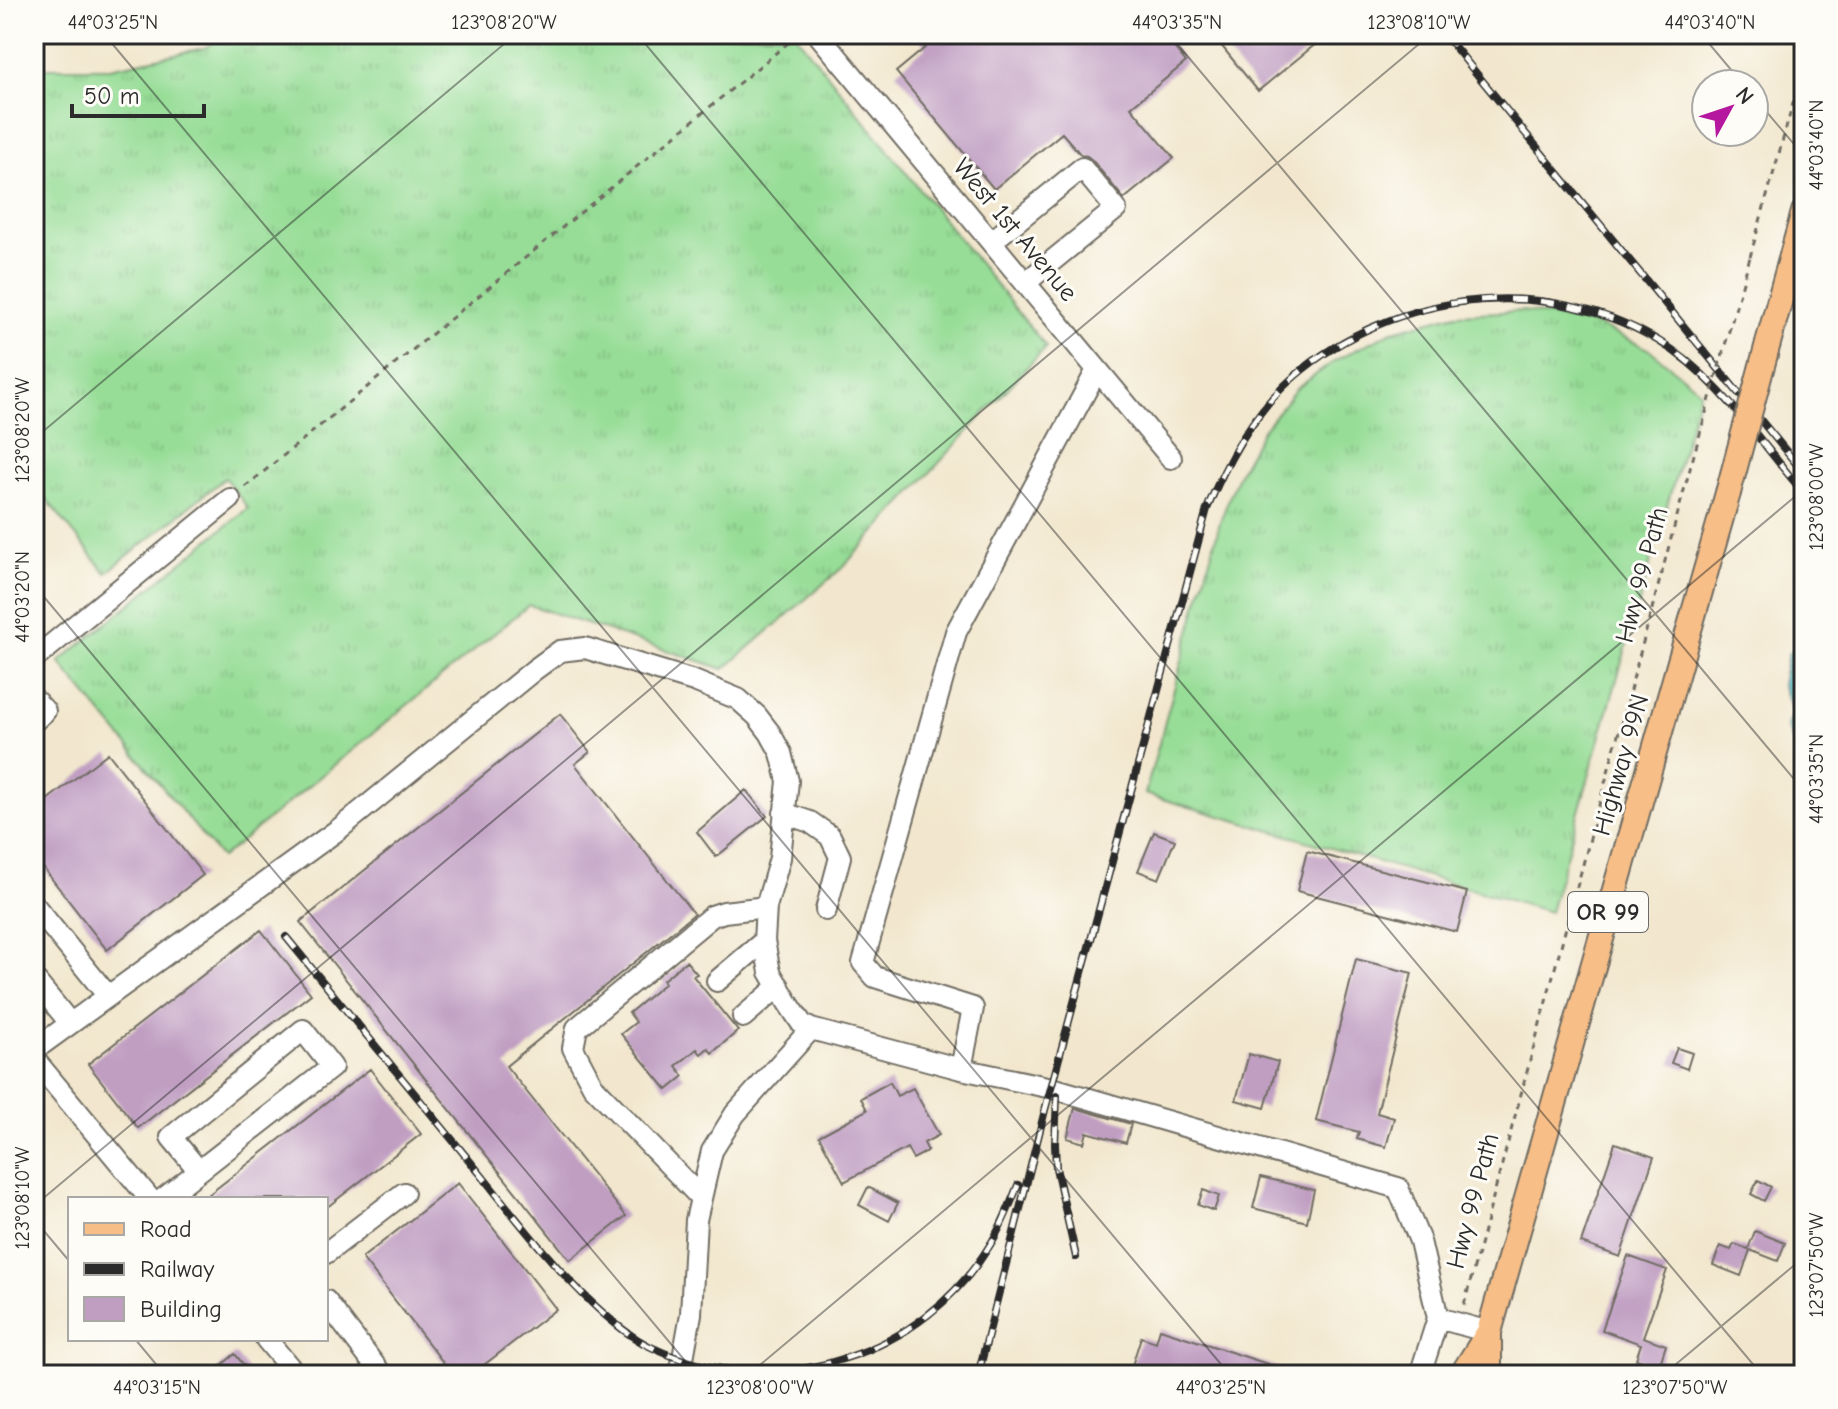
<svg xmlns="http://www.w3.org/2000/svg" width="1838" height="1409" font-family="'Comic Neue',sans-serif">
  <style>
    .grass { fill: url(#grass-tufts); stroke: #618461; stroke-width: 2 }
    .water { fill: #38aab3; stroke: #326a6f; stroke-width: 2 }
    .building { fill: #c09ec2 }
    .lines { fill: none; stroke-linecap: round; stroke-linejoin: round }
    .minor-casing { stroke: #716d64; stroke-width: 24 }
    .major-casing { stroke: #716d64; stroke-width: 28 }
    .path { stroke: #716d64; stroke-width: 3; stroke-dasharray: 6 6; stroke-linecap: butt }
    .minor { stroke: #fff; stroke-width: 20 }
    .major { stroke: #f7be87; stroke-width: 24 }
    .rail-casing { stroke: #2b2b2b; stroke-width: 8 }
    .rail { stroke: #fdfcf7; stroke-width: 5; stroke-dasharray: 15; stroke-linecap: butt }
    .major-bridge-casing { stroke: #716d64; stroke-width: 28; stroke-linecap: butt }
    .path-bridge { stroke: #716d64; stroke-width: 3; stroke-dasharray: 6 6; stroke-linecap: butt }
    .major-bridge { stroke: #f7be87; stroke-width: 24 }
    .ticks { fill: none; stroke: #2b2b2b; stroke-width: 2; stroke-opacity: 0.45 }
    .labels { text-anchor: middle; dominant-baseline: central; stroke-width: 6; stroke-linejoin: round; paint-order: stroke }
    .shield { fill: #fdfcf7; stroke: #6a6a68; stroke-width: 2 }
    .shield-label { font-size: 24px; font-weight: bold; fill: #2b2b2b }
    .street-label { font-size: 26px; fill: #2b2b2b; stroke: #fdfcf7 }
    .neatline { fill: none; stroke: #2b2b2b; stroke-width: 3 }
    .ticks-label { font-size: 20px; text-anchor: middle; fill: #2b2b2b }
  </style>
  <defs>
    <pattern id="grass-tufts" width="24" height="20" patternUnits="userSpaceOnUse" patternTransform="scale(2)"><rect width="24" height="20" fill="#97dd97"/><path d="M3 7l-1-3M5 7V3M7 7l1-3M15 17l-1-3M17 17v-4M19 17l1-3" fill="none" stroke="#82be82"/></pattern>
  </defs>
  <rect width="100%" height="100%" fill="#fdfcf7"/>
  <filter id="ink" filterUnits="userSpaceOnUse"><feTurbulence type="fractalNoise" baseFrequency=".0125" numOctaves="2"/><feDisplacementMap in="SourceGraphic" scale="16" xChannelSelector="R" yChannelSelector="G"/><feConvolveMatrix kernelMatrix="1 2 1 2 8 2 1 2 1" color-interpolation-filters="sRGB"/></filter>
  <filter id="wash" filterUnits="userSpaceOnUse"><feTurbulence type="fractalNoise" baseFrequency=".006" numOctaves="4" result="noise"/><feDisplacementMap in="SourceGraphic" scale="32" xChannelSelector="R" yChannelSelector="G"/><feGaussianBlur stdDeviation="1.8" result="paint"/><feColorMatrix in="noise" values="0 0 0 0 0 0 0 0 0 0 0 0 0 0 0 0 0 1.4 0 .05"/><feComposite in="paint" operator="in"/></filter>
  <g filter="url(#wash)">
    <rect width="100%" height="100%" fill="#f2e7ce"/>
    <!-- grass -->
    <path class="grass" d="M227,34H795L1046,347L842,568L724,669L529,605L221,858L59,662L248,508L225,478L106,573L34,484V68H110L204,48Z
      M1523,311L1594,324L1649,349L1700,391L1550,912L1145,794L1221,519L1239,473L1262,431L1296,389L1336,360L1390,332L1456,314Z"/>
    <!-- water -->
    <path class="water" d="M1804,643V755L1797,751L1787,726L1793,711L1782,685L1788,654Z"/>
    <g id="blocks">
      <!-- building -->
      <path class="building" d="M916,34H1163L1186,62L1131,107L1174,158L1124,199L1092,160L1087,156L1081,155L1062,133L994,189L896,72L926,47Z
        M1212,34H1328L1258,91Z
        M560,714L590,752L575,764L694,914L506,1066L626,1216L570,1260L300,922Z
        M108,753L203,875L107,950L34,856V810Z
        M746,790L767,816L716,857L697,832Z
        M1154,832L1175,840L1159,879L1138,871Z
        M1307,851L1467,892L1457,932L1297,891Z
        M261,930L311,994L138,1128L88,1064Z
        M1356,959L1412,973L1377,1113L1394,1118L1386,1147L1357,1139L1359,1132L1316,1121Z
        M686,961L697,974L693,976L738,1031L712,1053L708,1048L701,1054L697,1049L676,1066L684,1076L667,1090L621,1034L636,1022L629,1013L665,983L663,980Z
        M1677,1048L1692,1053L1687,1069L1671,1063Z
        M1249,1054L1278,1062L1265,1108L1236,1100Z
        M370,1069L421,1134L326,1208V1199H203Z
        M890,1082L897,1096L913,1088L939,1135L924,1143L928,1151L913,1159L907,1148L844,1182L819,1136L867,1110L861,1098Z
        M1075,1108L1131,1124L1126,1143L1087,1132L1084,1143L1067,1138Z
        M1615,1143L1654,1157L1620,1257L1581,1243Z
        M1261,1177L1314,1190L1307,1222L1253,1208Z
        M1758,1180L1771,1187L1764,1201L1751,1194Z
        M458,1183L556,1309L471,1375H453L362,1258Z
        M868,1187L898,1203L889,1221L859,1205Z
        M1203,1190L1219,1196L1214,1211L1198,1205Z
        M1755,1231L1785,1243L1778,1261L1750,1250L1741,1276L1713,1265L1720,1246L1731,1250L1734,1244L1748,1249Z
        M1628,1256L1667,1270L1643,1337L1666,1345L1659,1367L1636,1359L1641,1344L1602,1330Z
        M1160,1329L1292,1372V1375H1129L1141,1337L1156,1342Z
        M235,1354L252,1375H210Z"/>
    </g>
  </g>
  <g filter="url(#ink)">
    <use href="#blocks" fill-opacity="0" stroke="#716d64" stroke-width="2"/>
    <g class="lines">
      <!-- minor casing -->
      <g class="minor-casing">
        <path id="minor" d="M818,34L1171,458
          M991,242L1082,168L1116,209L1025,283
          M34,659L230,499
          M34,699L45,711L34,721
          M784,813L810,822L830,836L840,857L826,910
          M34,905L108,996
          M34,979L70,1023
          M717,981L764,941
          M743,1017L779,986
          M34,1050L339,829L534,670L560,651L585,648L694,681L738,699L757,716L770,733L781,753L788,781L780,858L766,907L764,941L770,972L788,1003L802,1024L811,1029L961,1069L1052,1088L1398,1188L1420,1241L1438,1318L1420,1375
          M34,1059L150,1199
          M961,1069L973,1008L875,977L863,963L956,632L1097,370
          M701,1198L593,1086L573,1048L577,1028L712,916L724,912L766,907
          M163,1199L332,1067L303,1030L171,1137L199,1171
          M326,1253L404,1193
          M326,1301L382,1375
          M1438,1318L1489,1332
          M266,1339L296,1375
          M680,1375L691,1314L696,1220L712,1151L735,1114L811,1029"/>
      </g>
      <!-- major casing -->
      <g class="major-casing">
        <path id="major" d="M1768,343L1804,212
          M1462,1375L1489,1332
          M1489,1375V1332L1728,493"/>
      </g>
      <!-- path -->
      <path class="path" d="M1750,257L1804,64
        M245,487L799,34
        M1464,1305L1686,483"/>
      <!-- minor -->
      <use href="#minor" class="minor"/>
      <!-- major -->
      <use href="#major" class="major"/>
      <!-- rail casing -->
      <g class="rail-casing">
        <path id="rail" d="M1444,34L1804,473
          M286,937C350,1015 414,1093 478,1171C515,1217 550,1263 593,1304C610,1320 630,1337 651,1347C712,1376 782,1380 846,1358C906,1339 957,1299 990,1245C1002,1226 1010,1205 1018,1185
          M1057,1096L1055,1144L1056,1168L1076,1257
          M978,1375L1045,1110L1207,509C1225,465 1249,420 1284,386C1382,293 1539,270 1657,340C1718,376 1758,440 1804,493"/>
      </g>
      <!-- rail -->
      <use href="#rail" class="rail"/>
      <!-- major-bridge casing -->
      <g class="major-bridge-casing">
        <path id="major-bridge" d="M1728,493L1768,343"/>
      </g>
      <!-- path-bridge -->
      <path class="path-bridge" d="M1686,483L1750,257"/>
      <!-- major-bridge -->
      <use href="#major-bridge" class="major-bridge"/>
    </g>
  </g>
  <!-- ticks -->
  <path class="ticks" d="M104,34L1230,1375M637,34L1762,1375M1169,34L1804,791M1701,34L1743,84M1754,97L1804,156M34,439L516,34M34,585L697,1375M34,1206L1431,34M34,1219L70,1262M135,1339L165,1375M748,1375L1804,489M1663,1375L1804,1257"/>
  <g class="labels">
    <!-- shield labels -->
    <rect class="shield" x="1568" y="892" width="80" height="40" rx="6"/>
    <g class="shield-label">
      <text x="1608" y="912">OR 99</text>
    </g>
    <!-- street labels -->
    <g class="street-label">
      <text transform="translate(1015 230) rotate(50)">West 1st Avenue</text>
      <text transform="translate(1642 575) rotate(-75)">Hwy 99 Path</text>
      <text transform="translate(1621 765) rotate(-74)">Highway 99N</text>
      <text transform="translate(1473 1201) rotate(-75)">Hwy 99 Path</text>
    </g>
  </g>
  <!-- margin -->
  <rect width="1838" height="1409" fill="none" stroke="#fdfcf7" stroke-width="88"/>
  <!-- legend -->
  <rect x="68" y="1197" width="260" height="144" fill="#fdfcf7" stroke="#a9a8a5" stroke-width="2"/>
  <rect x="84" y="1223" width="40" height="12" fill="#f7be87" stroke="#a9a8a5" stroke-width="2"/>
  <text x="140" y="1237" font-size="24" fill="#2b2b2b">Road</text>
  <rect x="84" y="1263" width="40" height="12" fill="#2b2b2b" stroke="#a9a8a5" stroke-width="2"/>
  <text x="140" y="1277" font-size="24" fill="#2b2b2b">Railway</text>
  <rect x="84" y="1297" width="40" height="24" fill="#c09ec2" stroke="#a9a8a5" stroke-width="2"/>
  <text x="140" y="1317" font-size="24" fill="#2b2b2b">Building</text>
  <!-- north arrow -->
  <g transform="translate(1730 108) rotate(50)"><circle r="38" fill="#fdfcf7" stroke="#a9a8a5" stroke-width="2"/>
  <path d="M0-6L14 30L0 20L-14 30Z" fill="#b5179e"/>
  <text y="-12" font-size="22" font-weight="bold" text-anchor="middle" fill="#2b2b2b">N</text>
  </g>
  <!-- scale -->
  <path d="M72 104v12h132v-12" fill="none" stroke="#2b2b2b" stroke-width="4"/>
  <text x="84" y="104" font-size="24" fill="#2b2b2b" stroke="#fdfcf7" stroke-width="6" paint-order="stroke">50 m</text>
  <rect x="44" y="44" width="1750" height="1321" class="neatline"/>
  <g class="ticks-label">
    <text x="113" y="29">44°03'25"N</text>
    <text x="504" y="29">123°08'20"W</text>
    <text x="1177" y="29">44°03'35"N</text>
    <text x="1419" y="29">123°08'10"W</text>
    <text x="1710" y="29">44°03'40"N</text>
    <text transform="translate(1816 145) rotate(-90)" y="7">44°03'40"N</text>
    <text transform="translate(22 430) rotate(-90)" y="7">123°08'20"W</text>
    <text transform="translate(1816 497) rotate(-90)" y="7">123°08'00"W</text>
    <text transform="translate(22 597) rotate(-90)" y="7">44°03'20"N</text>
    <text transform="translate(1816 779) rotate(-90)" y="7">44°03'35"N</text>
    <text transform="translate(22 1198) rotate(-90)" y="7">123°08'10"W</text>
    <text transform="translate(1816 1265) rotate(-90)" y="7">123°07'50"W</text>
    <text x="157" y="1394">44°03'15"N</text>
    <text x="760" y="1394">123°08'00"W</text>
    <text x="1221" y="1394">44°03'25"N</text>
    <text x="1675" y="1394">123°07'50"W</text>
  </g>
</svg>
